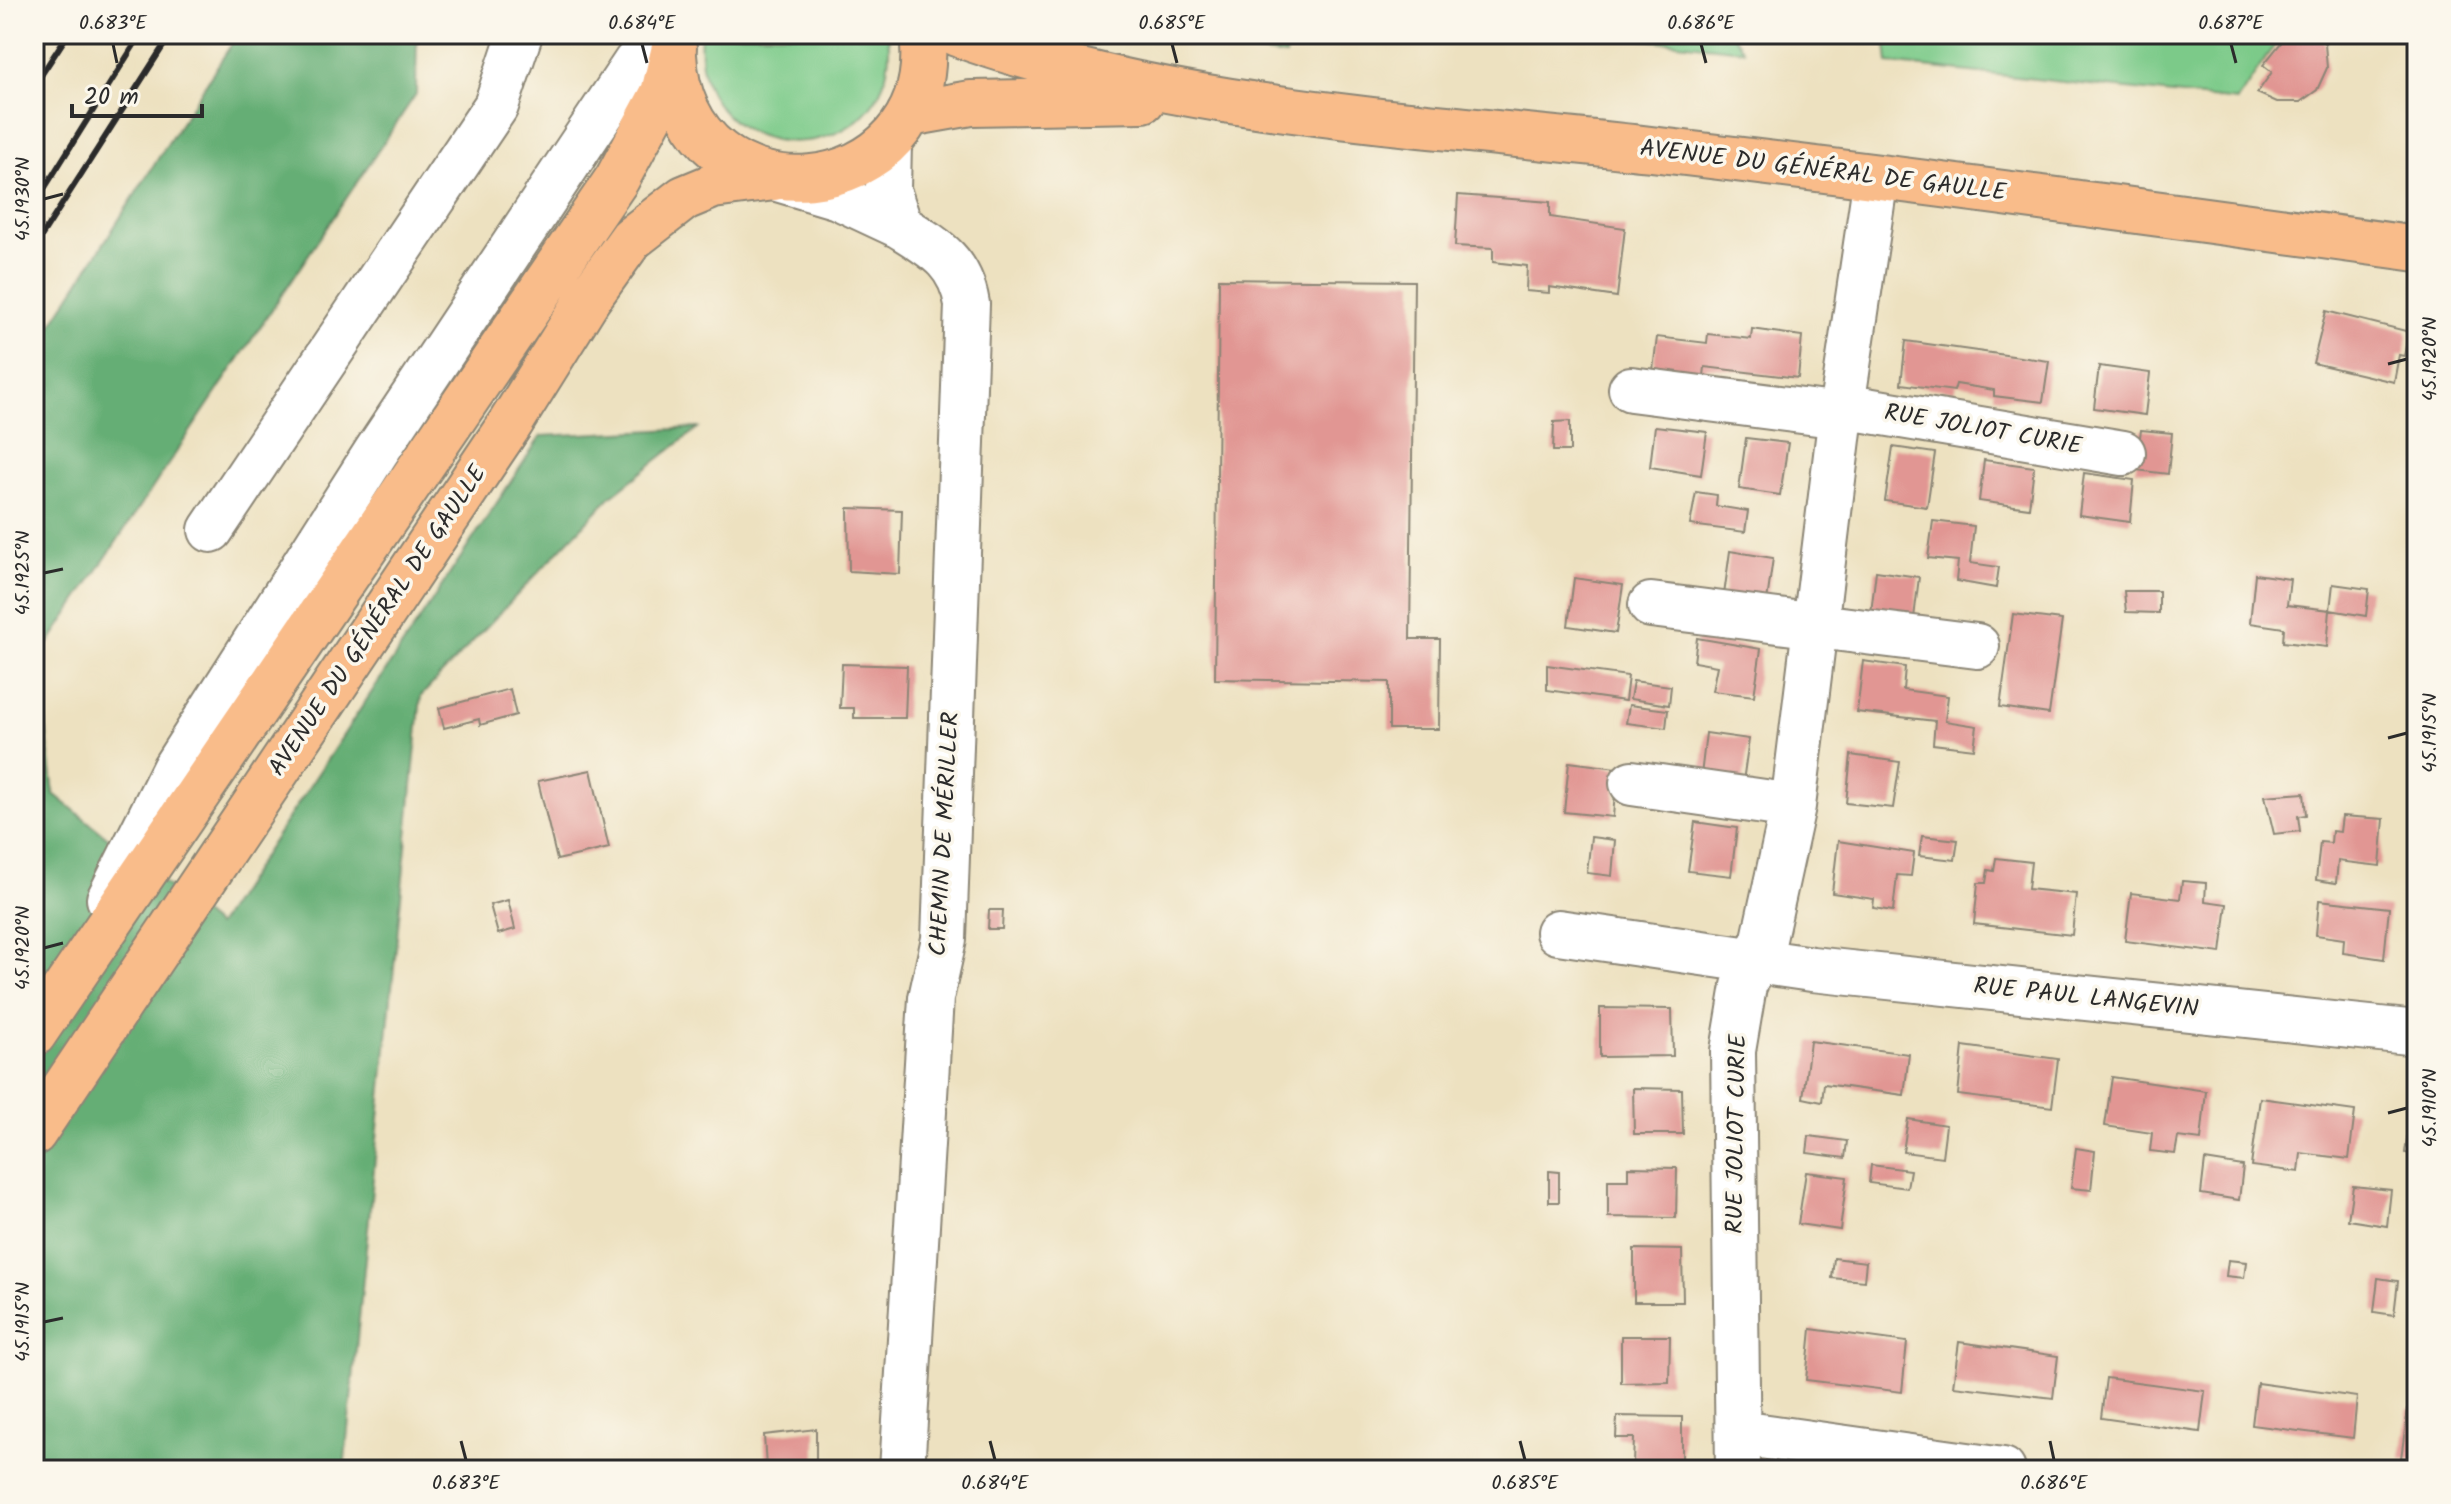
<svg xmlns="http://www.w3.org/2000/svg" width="2451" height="1504" font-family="Kalam,sans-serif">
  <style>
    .green { fill: #7cca89; stroke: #547a5a; stroke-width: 2 }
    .forest { fill: #65ae75; stroke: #486c50; stroke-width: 2 }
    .building { fill: #e19693 }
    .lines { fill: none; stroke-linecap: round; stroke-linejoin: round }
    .minor-casing { stroke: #8c8676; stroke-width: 48 }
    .major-casing { stroke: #8c8676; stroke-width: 48 }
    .minor { stroke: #fff; stroke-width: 44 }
    .major { stroke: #f9bc8a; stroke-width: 44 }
    .rail { stroke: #2b2b2b; stroke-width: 6 }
    .ticks { fill: none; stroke: #2b2b2b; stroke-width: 3 }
    .labels { text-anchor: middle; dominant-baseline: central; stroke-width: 7; stroke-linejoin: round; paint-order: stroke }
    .street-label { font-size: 24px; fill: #2b2b2b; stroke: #fbf7ec }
    .neatline { fill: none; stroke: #2b2b2b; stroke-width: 3 }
    .ticks-label { font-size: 20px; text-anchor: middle; fill: #2b2b2b }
  </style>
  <rect width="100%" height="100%" fill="#fbf7ec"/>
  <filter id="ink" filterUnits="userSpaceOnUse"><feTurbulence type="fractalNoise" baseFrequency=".0125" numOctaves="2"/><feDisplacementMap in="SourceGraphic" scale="16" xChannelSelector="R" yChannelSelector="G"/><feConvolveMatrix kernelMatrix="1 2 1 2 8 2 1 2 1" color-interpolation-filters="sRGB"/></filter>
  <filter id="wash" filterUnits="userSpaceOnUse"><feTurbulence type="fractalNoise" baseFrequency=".006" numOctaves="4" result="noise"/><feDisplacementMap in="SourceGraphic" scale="32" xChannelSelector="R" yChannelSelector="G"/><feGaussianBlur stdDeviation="1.8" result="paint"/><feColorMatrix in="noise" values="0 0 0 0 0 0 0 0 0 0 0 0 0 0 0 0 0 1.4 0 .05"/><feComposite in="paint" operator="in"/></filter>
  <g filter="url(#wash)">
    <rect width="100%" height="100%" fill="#ede1c0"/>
    <!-- green -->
    <path class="green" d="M701,34H888C905,174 689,181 701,34Z
      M1132,34H1284L1286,56Z
      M1594,34H1732L1743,50Z
      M1885,34H2282L2237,101L1888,63Z"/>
    <!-- forest -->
    <path class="forest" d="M238,34H417L416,94L38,659L54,794L217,926L541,436L698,428L610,497L421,696L344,1470H34V352Z"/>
    <g id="blocks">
      <!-- building -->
      <path class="building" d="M2288,34H2317L2325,44L2327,68L2317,90L2300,102H2277L2257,93L2272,72L2263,65Z
        M1458,195L1550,202V217L1625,228L1617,297L1549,287V293L1526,291L1527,266L1493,262V248L1455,246Z
        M1219,279L1414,281L1410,639H1440L1439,729H1389V682L1215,679Z
        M2326,311L2406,331L2408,336L2404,356L2399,355L2394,382L2313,363Z
        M1752,329L1802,336L1798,378L1705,367L1703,385L1652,379L1657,337L1707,343L1708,334L1751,339Z
        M1906,341L2049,361L2043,402L1994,396V390L1956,384L1954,391L1901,384Z
        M2099,366L2150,373L2145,415L2094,408Z
        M1570,421V451H1553L1554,422Z
        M1655,426L1707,432L1701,475L1650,467Z
        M2141,430L2172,433L2168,474L2135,470Z
        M1746,438L1788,443L1780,495L1739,489Z
        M1893,447L1935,453L1927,507L1885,501Z
        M1984,460L2034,467L2029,508L1979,501Z
        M2084,473L2134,480L2130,522L2079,515Z
        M1696,492L1717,495L1716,506L1748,511L1745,532L1690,525Z
        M848,508L902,510L900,574L849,571Z
        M1933,521L1974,526L1970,563L1999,567L1996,588L1956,581L1958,561L1928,558Z
        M1730,551L1773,558L1766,608L1723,602Z
        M1876,571L1919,577L1913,626L1870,621Z
        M2255,574L2290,579L2287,605L2330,610L2327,647L2283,642L2284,628L2250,623Z
        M1574,578L1623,585L1616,633L1568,626Z
        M2333,584L2369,589L2366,616L2330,610Z
        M2124,591H2159V613L2126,612Z
        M2013,614L2062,620L2049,714L2000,707Z
        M1697,638L1761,649L1754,696L1712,691L1717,666L1694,662Z
        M1863,661L1905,667L1903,690L1948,696L1945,721L1977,726L1974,749L1933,744L1935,721L1857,712Z
        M842,664L907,666L905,718H854V708H840Z
        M1547,665L1628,676L1625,701L1547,690Z
        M1633,681L1671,686L1669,705L1630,699Z
        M510,689L516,715L480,725L479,719L444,728L439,708Z
        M1629,705L1668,710L1666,728L1626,723Z
        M1706,733L1749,739L1742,789L1700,784Z
        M1851,755L1900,762L1893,808L1846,803Z
        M1569,762L1617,768L1613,817L1564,812Z
        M591,770L609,848L557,860L538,781Z
        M2304,793L2306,815L2298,816L2300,831L2274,834L2265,796Z
        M2342,816L2384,819L2380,866L2338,861L2336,883L2316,880L2320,842L2331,843L2332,831L2340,832Z
        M1695,822L1737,828L1731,876L1688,871Z
        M1922,836L1958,840L1955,860L1919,856Z
        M1591,837L1615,840L1612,876L1587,873Z
        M1838,841L1914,853L1911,876L1897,875L1893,911L1873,908L1874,899L1832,893Z
        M1996,858L2031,862L2028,889L2076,894L2072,935L1974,924L1978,883H1986L1988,870L1994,871Z
        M2182,881L2206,883L2205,901L2227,904L2221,953L2125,941L2131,893L2180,899Z
        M508,900L515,929L498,934L490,905Z
        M2319,900L2389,908L2384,959L2343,953L2344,939L2316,935Z
        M989,910H1003L1002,929H988Z
        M1600,1008L1672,1009L1673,1056L1600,1057Z
        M1810,1041L1909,1054L1904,1095L1824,1084L1822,1102L1803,1098Z
        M1963,1046L2058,1059L2052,1107L1958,1095Z
        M2112,1077L2206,1091L2201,1140L2178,1137L2175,1154L2150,1151L2152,1133L2105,1126Z
        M1633,1088L1682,1089L1683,1134H1634Z
        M2260,1098L2355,1111L2349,1159L2301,1153L2299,1172L2251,1166Z
        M2412,1104L2417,1105V1155L2405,1153Z
        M1908,1119L1946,1125L1942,1157L1903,1152Z
        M1809,1136L1847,1141L1845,1158L1807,1153Z
        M2076,1148L2095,1151L2091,1190L2071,1188Z
        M2205,1160L2243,1166L2239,1200L2201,1194Z
        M1871,1165L1910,1170L1907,1188L1869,1183Z
        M1628,1167L1677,1168L1676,1218L1608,1217V1180H1628Z
        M1549,1171L1559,1172V1202H1549Z
        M1806,1172L1847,1177L1840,1230L1798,1224Z
        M2353,1186L2391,1190L2387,1226L2348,1220Z
        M1634,1249L1682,1250L1683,1302H1634Z
        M1834,1258L1866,1262L1864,1281L1832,1278Z
        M2228,1260L2246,1262L2244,1278L2226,1276Z
        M2378,1278L2398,1281L2394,1315L2374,1312Z
        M1811,1329L1907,1342L1902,1392L1806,1380Z
        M1621,1336H1670L1669,1382L1621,1383Z
        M1959,1342L2058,1356L2053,1398L1953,1386Z
        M2106,1378L2205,1391L2200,1432L2101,1418Z
        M2257,1383L2357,1397L2353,1438L2252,1425Z
        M2408,1409L2417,1411V1461L2401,1458Z
        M1617,1416L1682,1417V1462L1633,1464L1634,1438H1616Z
        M816,1429V1470H730L731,1465L766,1468L764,1435Z"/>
    </g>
  </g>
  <g filter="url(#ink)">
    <use href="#blocks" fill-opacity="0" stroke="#8c8676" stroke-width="2"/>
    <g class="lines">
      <!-- minor casing -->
      <g class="minor-casing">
        <path id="minor" d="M774,178L838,197L900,226L888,190L889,142
          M900,226C935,248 960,261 967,304L944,939L931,998L902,1470
          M1631,389L1841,416
          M1842,406L2123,453
          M211,530L496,106L520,34
          M1651,605L1977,646
          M1632,783L1793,806
          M109,899L174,769L376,452L636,62L665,34
          M1558,932L1812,969L2417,1033
          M1739,1433L2003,1470
          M1738,1470L1733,1051L1744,986L1764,939L1793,806L1842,406L1876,177"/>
      </g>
      <!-- major casing -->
      <g class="major-casing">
        <path id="major" d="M957,34C1172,112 1425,123 1651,149C1907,179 2162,214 2417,249
          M674,55C684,235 944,208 922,34
          M909,114L971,103L1143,100
          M34,1034L617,179L663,93L674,48
          M34,1133L510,424L588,299L631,239L684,198L713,186L774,178"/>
      </g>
      <!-- minor -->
      <use href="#minor" class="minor"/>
      <!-- major -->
      <use href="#major" class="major"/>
      <!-- rail -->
      <path class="rail" d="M34,37L36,34
        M34,86L68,34
        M34,205L141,34
        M34,248L171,34"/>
    </g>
  </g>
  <!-- ticks -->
  <path class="ticks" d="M113,44L117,63M642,44L647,63M1172,44L1177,63M1701,44L1706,63M2231,44L2236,63M44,199L63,194M2388,364L2407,359M44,573L63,569M2388,738L2407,733M44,948L63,943M2388,1113L2407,1108M44,1322L63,1318M461,1441L466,1460M990,1441L995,1460M1520,1441L1525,1460M2050,1441L2054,1460"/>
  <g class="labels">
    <!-- street labels -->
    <g class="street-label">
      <text transform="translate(1823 171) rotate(7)">AVENUE DU GÉNÉRAL DE GAULLE</text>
      <text transform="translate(1983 430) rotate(10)">RUE JOLIOT CURIE</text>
      <text transform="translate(378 621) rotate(-56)">AVENUE DU GÉNÉRAL DE GAULLE</text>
      <text transform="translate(945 834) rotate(-87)">CHEMIN DE MÉRILLER</text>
      <text transform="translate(2086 998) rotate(6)">RUE PAUL LANGEVIN</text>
      <text transform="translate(1737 1134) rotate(-89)">RUE JOLIOT CURIE</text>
    </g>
  </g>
  <!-- margin -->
  <rect width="2451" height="1504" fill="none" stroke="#fbf7ec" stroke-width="88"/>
  <!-- scale -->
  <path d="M72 104v12h130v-12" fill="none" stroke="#2b2b2b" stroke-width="4"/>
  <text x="84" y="104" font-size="24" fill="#2b2b2b" stroke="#fbf7ec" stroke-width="6" paint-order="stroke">20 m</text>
  <rect x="44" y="44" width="2363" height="1416" class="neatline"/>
  <g class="ticks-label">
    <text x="113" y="29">0.683°E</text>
    <text x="642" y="29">0.684°E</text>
    <text x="1172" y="29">0.685°E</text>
    <text x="1701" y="29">0.686°E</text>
    <text x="2231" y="29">0.687°E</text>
    <text transform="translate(22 199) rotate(-90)" y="7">45.1930°N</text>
    <text transform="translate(2429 359) rotate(-90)" y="7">45.1920°N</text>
    <text transform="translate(22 573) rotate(-90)" y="7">45.1925°N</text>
    <text transform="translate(2429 733) rotate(-90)" y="7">45.1915°N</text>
    <text transform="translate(22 948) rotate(-90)" y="7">45.1920°N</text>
    <text transform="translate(2429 1108) rotate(-90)" y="7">45.1910°N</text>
    <text transform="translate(22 1322) rotate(-90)" y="7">45.1915°N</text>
    <text x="466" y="1489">0.683°E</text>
    <text x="995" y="1489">0.684°E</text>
    <text x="1525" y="1489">0.685°E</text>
    <text x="2054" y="1489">0.686°E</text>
  </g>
</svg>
